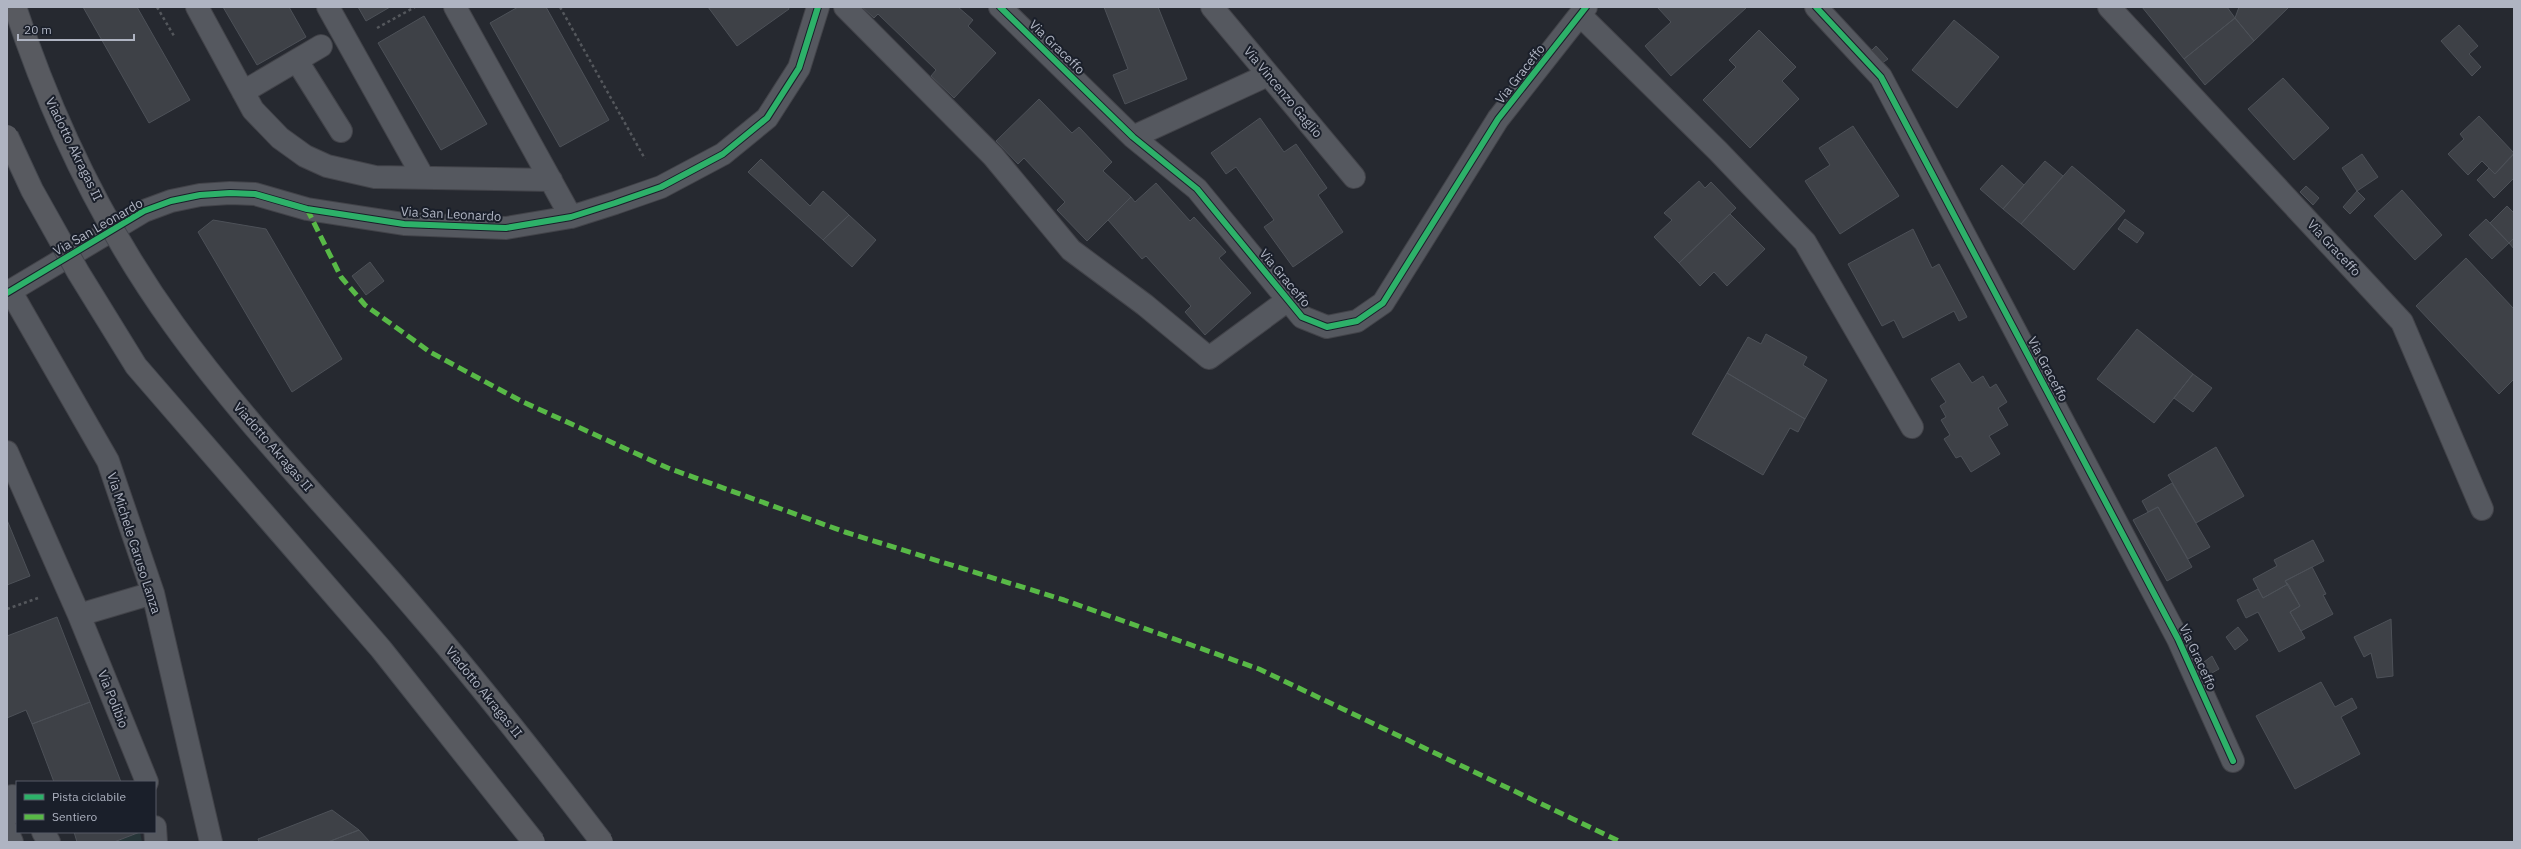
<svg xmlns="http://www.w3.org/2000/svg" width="2521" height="849" font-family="'IBM Plex Sans',sans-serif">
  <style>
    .green { fill: #273639 }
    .building { fill: #3e4147; stroke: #4d5158 }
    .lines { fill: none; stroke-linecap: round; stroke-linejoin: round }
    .minor-casing { stroke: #424349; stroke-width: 24 }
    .path { stroke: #54575c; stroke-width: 2.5; stroke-dasharray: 3 3; stroke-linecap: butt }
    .minor { stroke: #55585f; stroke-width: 22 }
    .major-bridge-casing { stroke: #43464d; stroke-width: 24; stroke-linecap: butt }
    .major-bridge { stroke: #585a60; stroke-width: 22 }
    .quiet { stroke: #58b947; stroke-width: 5; stroke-dasharray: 10 5; stroke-linecap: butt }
    .cycleway-casing { stroke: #1a1f2a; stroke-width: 8 }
    .cycleway { stroke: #2db169; stroke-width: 6 }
    .labels { text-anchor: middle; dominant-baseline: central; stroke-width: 4; stroke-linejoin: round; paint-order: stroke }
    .street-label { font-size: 13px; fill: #afb4c2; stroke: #1a1f2a }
  </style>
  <rect width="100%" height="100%" fill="#262930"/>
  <!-- green -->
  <path class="green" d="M140,832L142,842H114Z"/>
  <!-- building -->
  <path class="building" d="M83,7H137L190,100L149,123Z
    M223,7H289L306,37L257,65Z
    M358,7H390L366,21Z
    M518,7H546L609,120L560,147L490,23Z
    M708,7H788L789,9L737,46Z
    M862,7H958L973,20L968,26L996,53L954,98L931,76L936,70L878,14L874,18Z
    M1104,7H1158L1187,79L1125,104L1113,75L1128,69Z
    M1657,7H1745L1746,8L1671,76L1645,46L1671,22Z
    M2142,7H2227L2235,18L2184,59Z
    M2239,7H2289L2254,41L2235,18Z
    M424,16L487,124L441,150L378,43Z
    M2235,18L2254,41L2205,85L2184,59Z
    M1954,20L1999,57L1957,108L1912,70Z
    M2459,25L2478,46L2469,54L2481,67L2472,76L2441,41Z
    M1759,30L1796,67L1782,81L1799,99L1750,148L1703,100L1736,67L1729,60Z
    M1876,46L1888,59L1882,63L1871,51Z
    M2283,78L2329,128L2294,160L2248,109Z
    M1039,99L1072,133L1079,127L1112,162L1103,171L1131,197L1087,241L1057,210L1065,202L1024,158L1018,164L996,141Z
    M2479,116L2514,153L2495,174L2482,161L2468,175L2448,154L2464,139L2460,134Z
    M1260,118L1284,152L1296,144L1327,188L1318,195L1343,232L1293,267L1264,227L1274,220L1236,167L1226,174L1211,153Z
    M1853,126L1899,196L1840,234L1805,181L1830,165L1819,148Z
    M2362,154L2378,177L2357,191L2342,168Z
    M2514,154V178L2494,198L2477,180L2489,168L2495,174Z
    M761,159L810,206L823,191L849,215L823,240L748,172Z
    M2045,161L2063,176L2021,224L2003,209Z
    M2002,165L2024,185L2003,209L1980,189Z
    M2072,166L2125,211L2074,270L2021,224Z
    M1699,181L1705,188L1711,182L1736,208L1679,263L1654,237L1672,220L1664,213Z
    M1156,183L1190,221L1194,217L1226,252L1219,258L1251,293L1205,335L1185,312L1191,306L1146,256L1142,259L1108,220L1131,197L1135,202Z
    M2306,186L2319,198L2313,205L2300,192Z
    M2402,190L2442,235L2415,260L2374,216Z
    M2357,191L2365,199L2350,214L2343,207Z
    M2507,206L2514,213V238L2509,243L2490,223Z
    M1730,214L1765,249L1727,286L1714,272L1700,286L1679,263Z
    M849,215L876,240L852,267L823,240Z
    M2125,219L2144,233L2137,243L2118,229Z
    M2486,219L2509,243L2492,259L2469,235Z
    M213,220L266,229L342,359L292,392L198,232Z
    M1913,229L1932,268L1939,264L1967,317L1959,321L1954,311L1903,338L1894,320L1882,326L1848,264Z
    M2514,238V249L2509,243Z
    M2466,258L2514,309V379L2499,394L2416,306Z
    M370,262L384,281L366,295L352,276Z
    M2137,329L2193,374L2154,423L2097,379Z
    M1766,334L1807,357L1803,365L1827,380L1805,419L1727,373L1748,337L1761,344Z
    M1959,363L1972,383L1983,376L1990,388L1996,384L2007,402L1998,408L2008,425L1989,436L2000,454L1971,472L1961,456L1956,458L1944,439L1950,435L1941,420L1946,417L1940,406L1946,402L1931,379Z
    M1727,373L1805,419L1798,432L1790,428L1763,475L1692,434Z
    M2193,374L2212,388L2193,412L2174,398Z
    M2216,447L2244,496L2196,523L2168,475Z
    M2172,483L2210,547L2188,559L2158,507L2148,512L2142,501Z
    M2158,507L2192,567L2167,581L2133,520Z
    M7,520L30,576L7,585Z
    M2313,540L2324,561L2285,581L2288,584L2263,598L2253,579L2277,566L2274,560Z
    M2312,567L2326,594L2323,595L2333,614L2301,631L2290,612L2300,606L2285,581Z
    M2288,584L2300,606L2290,612L2305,638L2279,652L2258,612L2246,618L2237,600L2258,589L2263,598Z
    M57,617L90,702L32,724L26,710L7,718V636Z
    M2391,619L2393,676L2377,678L2371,653L2364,657L2354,637Z
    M2238,627L2248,640L2235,650L2226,637Z
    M2212,656L2219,669L2210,674L2204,662Z
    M2321,682L2335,707L2352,698L2357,708L2341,717L2360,754L2295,789L2256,716Z
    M90,702L121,782H54L32,724Z
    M332,810L359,830L328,842H259L258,839Z
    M359,830L370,842H328Z
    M74,832H140L114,842H77Z"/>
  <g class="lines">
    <!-- minor casing -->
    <g class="minor-casing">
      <path id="minor" d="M197,7L253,110L280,138L305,156L327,166L375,177L551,180
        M328,7L423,177
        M455,7L571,217
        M845,7L993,156L1071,250L1145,305L1209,358L1288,300
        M1000,7L1133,137L1197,189L1302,317L1327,327L1357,321L1383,303L1498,119L1586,7
        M1212,7L1354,177
        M1816,7L1881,77L2178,639L2233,761
        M2109,7L2402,322L2482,509
        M1580,15L1718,151L1805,242L1912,427
        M297,61L341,131
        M243,92L321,46
        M1133,137L1268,75
        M11,292L108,461L153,593L211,842
        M7,293L144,211L171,201L200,195L230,193L255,194L307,209L404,224L506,228L571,217L615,203L661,187L723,154L767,118L799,68L818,7
        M7,452L79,615L147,782
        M79,615L153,593
        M7,816L12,796
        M155,827L156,842
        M7,831L12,842
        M43,832L49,842"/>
    </g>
    <!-- path -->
    <path class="path" d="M157,7L174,36
      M560,7L645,159
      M377,28L415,7
      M7,609L38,598"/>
    <!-- minor -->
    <use href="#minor" class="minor"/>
    <!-- major-bridge casing -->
    <g class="major-bridge-casing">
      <path id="major-bridge" d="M15,7C52,119 104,228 174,325C248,428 339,519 421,616C484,689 543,765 602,842
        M7,136L32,190L78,272L136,366L381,649L534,842"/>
    </g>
    <!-- major-bridge -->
    <use href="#major-bridge" class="major-bridge"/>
    <!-- quiet -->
    <path class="quiet" d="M307,209L341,277L365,305L430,352L521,401L668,468L845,532L1064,600L1259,669L1621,842"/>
    <!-- cycleway casing -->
    <g class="cycleway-casing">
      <path id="cycleway" d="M1000,7L1133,137L1197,189L1302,317L1327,327L1357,321L1383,303L1498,119L1586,7
        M1816,7L1881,77L2178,639L2233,761
        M7,293L144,211L171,201L200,195L230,193L255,194L307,209L404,224L506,228L571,217L615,203L661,187L723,154L767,118L799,68L818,7"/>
    </g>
    <!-- cycleway -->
    <use href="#cycleway" class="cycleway"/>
  </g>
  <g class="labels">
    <!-- street labels -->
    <g class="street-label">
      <text transform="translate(1057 47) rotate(44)">Via Graceffo</text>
      <text transform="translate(1520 74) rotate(-52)">Via Graceffo</text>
      <text transform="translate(1283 92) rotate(50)">Via Vincenzo Gaglio</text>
      <text transform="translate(74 149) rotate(64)">Viadotto Akragas II</text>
      <text transform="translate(451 214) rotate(3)">Via San Leonardo</text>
      <text transform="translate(98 227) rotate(-30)">Via San Leonardo</text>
      <text transform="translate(2334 248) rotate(47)">Via Graceffo</text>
      <text transform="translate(1285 278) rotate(50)">Via Graceffo</text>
      <text transform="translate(2048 369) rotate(62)">Via Graceffo</text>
      <text transform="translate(273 447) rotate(49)">Viadotto Akragas II</text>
      <text transform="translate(134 543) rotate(72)">Via Michele Caruso Lanza</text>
      <text transform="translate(2198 657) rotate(65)">Via Graceffo</text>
      <text transform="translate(484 692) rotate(51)">Viadotto Akragas II</text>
      <text transform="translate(113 699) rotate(68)">Via Polibio</text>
    </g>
  </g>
  <!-- border -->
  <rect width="2521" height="849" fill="none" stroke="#afb4c2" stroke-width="16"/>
  <!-- legend -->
  <rect x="16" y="781" width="140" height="52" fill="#1a1f2a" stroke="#565b67"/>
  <rect x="24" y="794" width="20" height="6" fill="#2db169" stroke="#565b67"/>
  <text x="52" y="801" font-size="12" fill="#afb4c2">Pista ciclabile</text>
  <rect x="24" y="814" width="20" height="6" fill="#58b947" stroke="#565b67"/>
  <text x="52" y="821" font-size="12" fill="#afb4c2">Sentiero</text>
  <!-- scale -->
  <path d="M18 34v6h116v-6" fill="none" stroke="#afb4c2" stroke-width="2"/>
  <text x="24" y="34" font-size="12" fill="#afb4c2" stroke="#1a1f2a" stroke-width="3" paint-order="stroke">20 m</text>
</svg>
